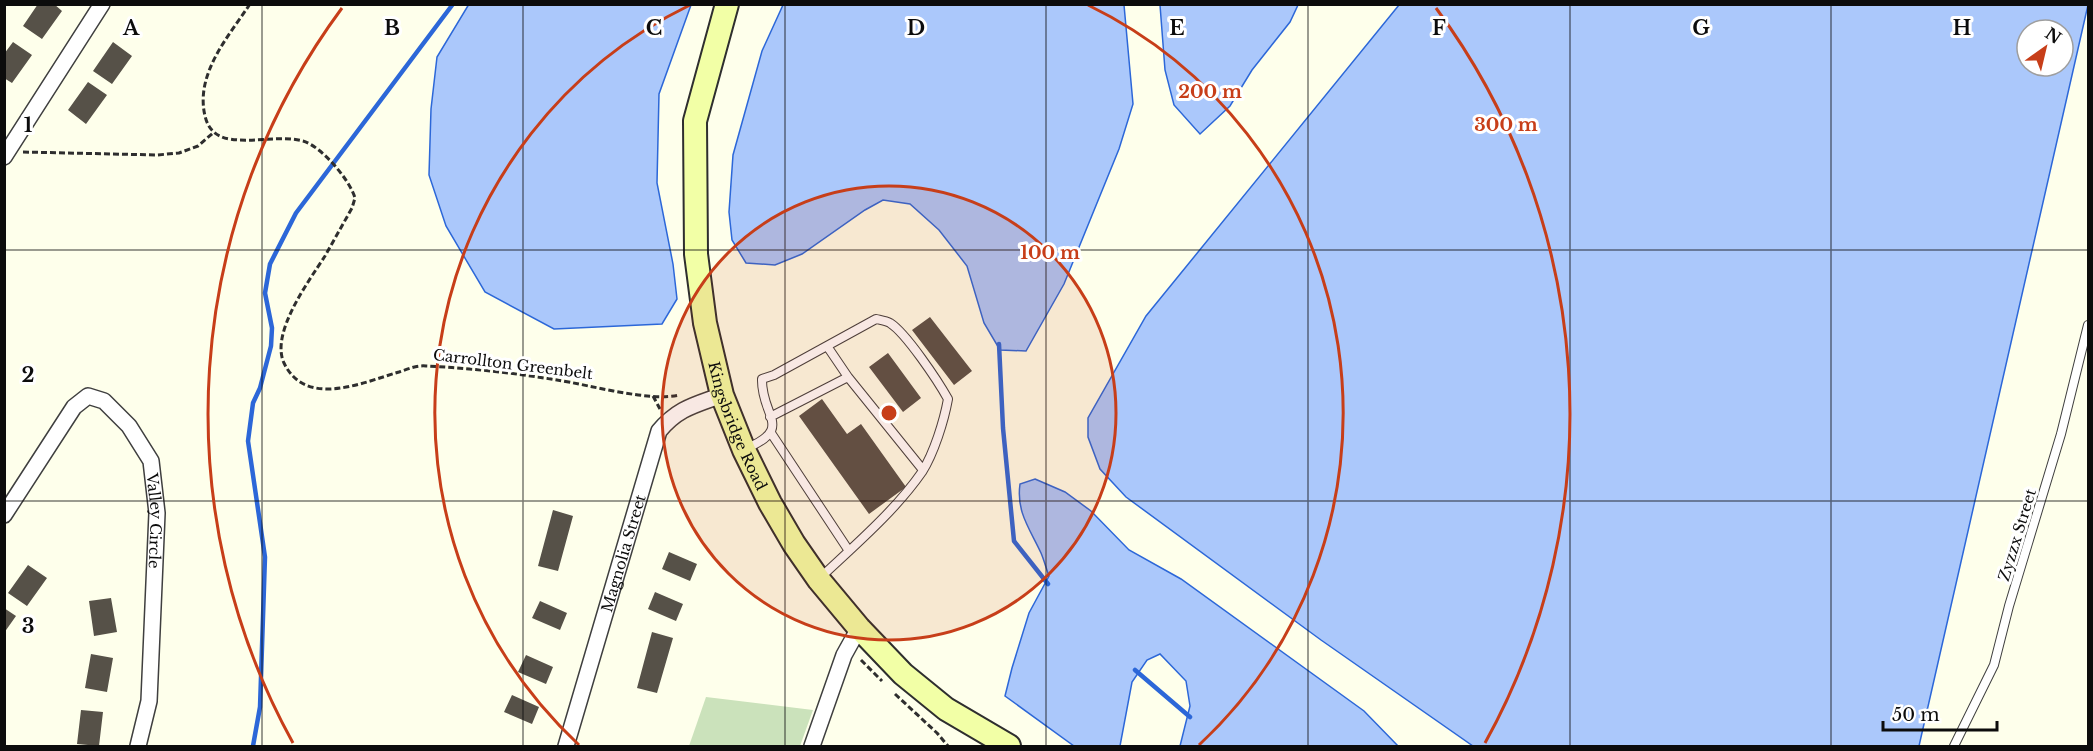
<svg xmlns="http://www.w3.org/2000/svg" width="2093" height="751" font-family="'Libre Baskerville',serif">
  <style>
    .cemetery { fill: #cbe2bb }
    .water { fill: #abc8fb; stroke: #2c67d8; stroke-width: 1.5; fill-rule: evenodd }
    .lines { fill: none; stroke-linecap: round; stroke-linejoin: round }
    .stream { stroke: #2c67d8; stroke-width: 4.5 }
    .building { fill: #565148 }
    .lane-casing { stroke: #3f3f3f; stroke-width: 10 }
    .street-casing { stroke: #3f3f3f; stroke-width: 18 }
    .secondary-casing { stroke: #2e2e2e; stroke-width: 26 }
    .path { stroke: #2e2e2e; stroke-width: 3; stroke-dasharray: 6 3; stroke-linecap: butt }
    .lane { stroke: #fff; stroke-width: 8 }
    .street { stroke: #fff; stroke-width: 15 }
    .secondary { stroke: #f2ffa6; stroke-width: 22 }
    .grid { fill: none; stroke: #0c0c0c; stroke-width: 1.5; stroke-opacity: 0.55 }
    .ring { fill: none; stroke: #c73e19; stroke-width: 3 }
    .labels { text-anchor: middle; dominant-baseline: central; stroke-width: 6; stroke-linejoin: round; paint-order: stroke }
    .street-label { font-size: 15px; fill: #0c0c0c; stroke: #fff }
    .grid-label { font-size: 20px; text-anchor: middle; font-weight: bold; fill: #0c0c0c; stroke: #fff; stroke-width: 6; stroke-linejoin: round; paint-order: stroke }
    .centre { fill: #c73e19; stroke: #fff; stroke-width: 3 }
    .ring-label { font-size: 18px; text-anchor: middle; font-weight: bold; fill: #c73e19; stroke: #fff; stroke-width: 6; stroke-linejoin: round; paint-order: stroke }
  </style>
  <rect width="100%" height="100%" fill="#feffeb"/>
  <!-- cemetery -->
  <path class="cemetery" d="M706,697L813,710L800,746H689Z"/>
  <!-- water -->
  <path class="water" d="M469,4L691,5L659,94L657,183L673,264L677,299L662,324L554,329L485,292L446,226L429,175L431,109L437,57Z
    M783,5H1124L1133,104L1119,149L1064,284L1026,351L1000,350L984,323L967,266L939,230L910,204L883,200L865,210L802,254L775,265L746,263L732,240L729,212L733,155L762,51Z
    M1160,5V4L1298,5L1290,22L1252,70L1230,106L1200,134L1174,105L1165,70Z
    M1399,5H2088L1919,746H1473L1321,640L1126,497L1100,469L1088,437V418L1146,316ZM2027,30H2063V66H2027Z
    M1035,479L1065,492L1091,511L1129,550L1181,579L1364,711L1398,746H1180L1190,706L1186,681L1160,654L1147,660L1132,682L1120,746H1074L1005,696L1012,668L1029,613L1049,576C1046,568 1044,560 1041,553C1030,529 1016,512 1020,484Z"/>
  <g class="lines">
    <!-- stream -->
    <path class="stream" d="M999,344L1003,428L1014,541L1048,584
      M1135,670L1190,717
      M253,746L260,707L265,557L248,441L253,403L260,388L271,346L272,328L265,293L270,264L296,213L453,4"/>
  </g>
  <!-- building -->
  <path class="building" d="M38,4H54L62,11L42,39L23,26Z
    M13,42L32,55L12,83L4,78V54Z
    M113,42L132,56L112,84L93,71Z
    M88,82L107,95L86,124L68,110Z
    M930,317L972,371L954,385L912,330Z
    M888,353L921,398L903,412L869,367Z
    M822,399L847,434L861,424L906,487L869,514L799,416Z
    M553,510L573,516L558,571L538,566Z
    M669,552L697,564L690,581L662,569Z
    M28,565L47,578L27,606L8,593Z
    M655,592L683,604L676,621L648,609Z
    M111,598L117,632L94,636L89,601Z
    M540,601L567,613L560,630L532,618Z
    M4,608L16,616L4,633Z
    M652,632L673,638L657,693L637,688Z
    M91,654L113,658L107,692L85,688Z
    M526,655L553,667L546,684L518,672Z
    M512,695L539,707L532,724L504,712Z
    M81,710L103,712L99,746L77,744Z"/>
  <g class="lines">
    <!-- lane casing -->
    <g class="lane-casing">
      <path id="lane" d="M827,346L848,377
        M770,417L848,377L923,470
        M771,433L849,551
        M745,449C795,428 761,417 762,379L774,375L876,319C880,320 886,321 890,323C906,333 938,381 948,399C944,421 934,453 922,472C895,511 854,546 820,578
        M1954,746L1994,665L2009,606L2061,434L2088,325"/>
    </g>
    <!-- street casing -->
    <g class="street-casing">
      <g id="street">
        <path d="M4,157L102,4"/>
        <path id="s1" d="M4,515L74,407L88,396L104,401L129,426L151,461L157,513L149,701L138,746"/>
        <path id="s2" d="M566,746L659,431C678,408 695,405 722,395"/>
        <path d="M812,746L844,655L859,628"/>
      </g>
    </g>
    <!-- secondary casing -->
    <g class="secondary-casing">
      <g id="secondary">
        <path id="s3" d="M727,4L695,121L696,254L705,323L722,395L744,450L770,503L794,544L819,580L859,628L903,674L946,709L1009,746"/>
      </g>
    </g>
    <!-- path -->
    <path class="path" d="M250,4C228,37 195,74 205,116C208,129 216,137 230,139C254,143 279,135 303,141C321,146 350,180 355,198L352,208C343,224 334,240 325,256C309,281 270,333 284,363C306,409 364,382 399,372C408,369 417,365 426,366C470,368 514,373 557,380C590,385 649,402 679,395
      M23,152L157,155L179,153L198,146L213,133
      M653,396L660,409
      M861,660L882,681
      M895,694L937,733L948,746"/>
    <!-- lane -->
    <use href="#lane" class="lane"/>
    <!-- street -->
    <use href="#street" class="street"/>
    <!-- secondary -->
    <use href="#secondary" class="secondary"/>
  </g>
  <!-- grid -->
  <path class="grid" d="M262,4V746M523,4V746M785,4V746M1046,4V746M1308,4V746M1570,4V746M1831,4V746M4,250H2088M4,501H2088"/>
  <!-- distance rings -->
  <circle cx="889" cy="413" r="227" fill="#c73e19" fill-opacity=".12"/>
  <g class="ring">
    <circle cx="889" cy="413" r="227"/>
    <path d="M579 745A454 454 0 0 1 690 5M1088 5A454 454 0 0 1 1199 745"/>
    <path d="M293 743A681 681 0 0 1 342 8M1436 8A681 681 0 0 1 1485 743"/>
  </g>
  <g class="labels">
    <!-- street labels -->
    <g class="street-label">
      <text transform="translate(513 364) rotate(7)">Carrollton Greenbelt</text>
      <text stroke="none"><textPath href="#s3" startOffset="432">Kingsbridge Road</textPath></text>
      <text stroke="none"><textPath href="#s1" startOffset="300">Valley Circle</textPath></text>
      <text transform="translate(2017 535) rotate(-73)">Zyzzx Street</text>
      <text stroke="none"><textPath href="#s2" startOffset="201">Magnolia Street</textPath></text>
    </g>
  </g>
  <g class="grid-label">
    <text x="131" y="35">A</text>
    <text x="392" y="35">B</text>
    <text x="654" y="35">C</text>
    <text x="916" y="35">D</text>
    <text x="1177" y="35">E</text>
    <text x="1439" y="35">F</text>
    <text x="1701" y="35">G</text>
    <text x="1962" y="35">H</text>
    <text x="28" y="132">1</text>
    <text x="28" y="382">2</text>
    <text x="28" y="633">3</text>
  </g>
  <circle cx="889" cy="413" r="9" class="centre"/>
  <g class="ring-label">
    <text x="1210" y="98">200 m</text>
    <text x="1506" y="131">300 m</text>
    <text x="1050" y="259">100 m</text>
  </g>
  <!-- border -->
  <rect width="2093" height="751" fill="none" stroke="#0c0c0c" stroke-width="12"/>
  <!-- north arrow -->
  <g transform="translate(2045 48) rotate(34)"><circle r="28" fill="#ffffff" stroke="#9e9e9e" stroke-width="1.5"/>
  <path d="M0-4.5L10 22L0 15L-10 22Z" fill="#c73e19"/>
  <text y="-9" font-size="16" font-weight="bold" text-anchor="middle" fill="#0c0c0c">N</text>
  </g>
  <!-- scale -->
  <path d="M1883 721v9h114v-9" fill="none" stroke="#0c0c0c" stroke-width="3"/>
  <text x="1892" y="721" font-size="18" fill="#0c0c0c" stroke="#ffffff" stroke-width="4.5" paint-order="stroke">50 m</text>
</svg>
